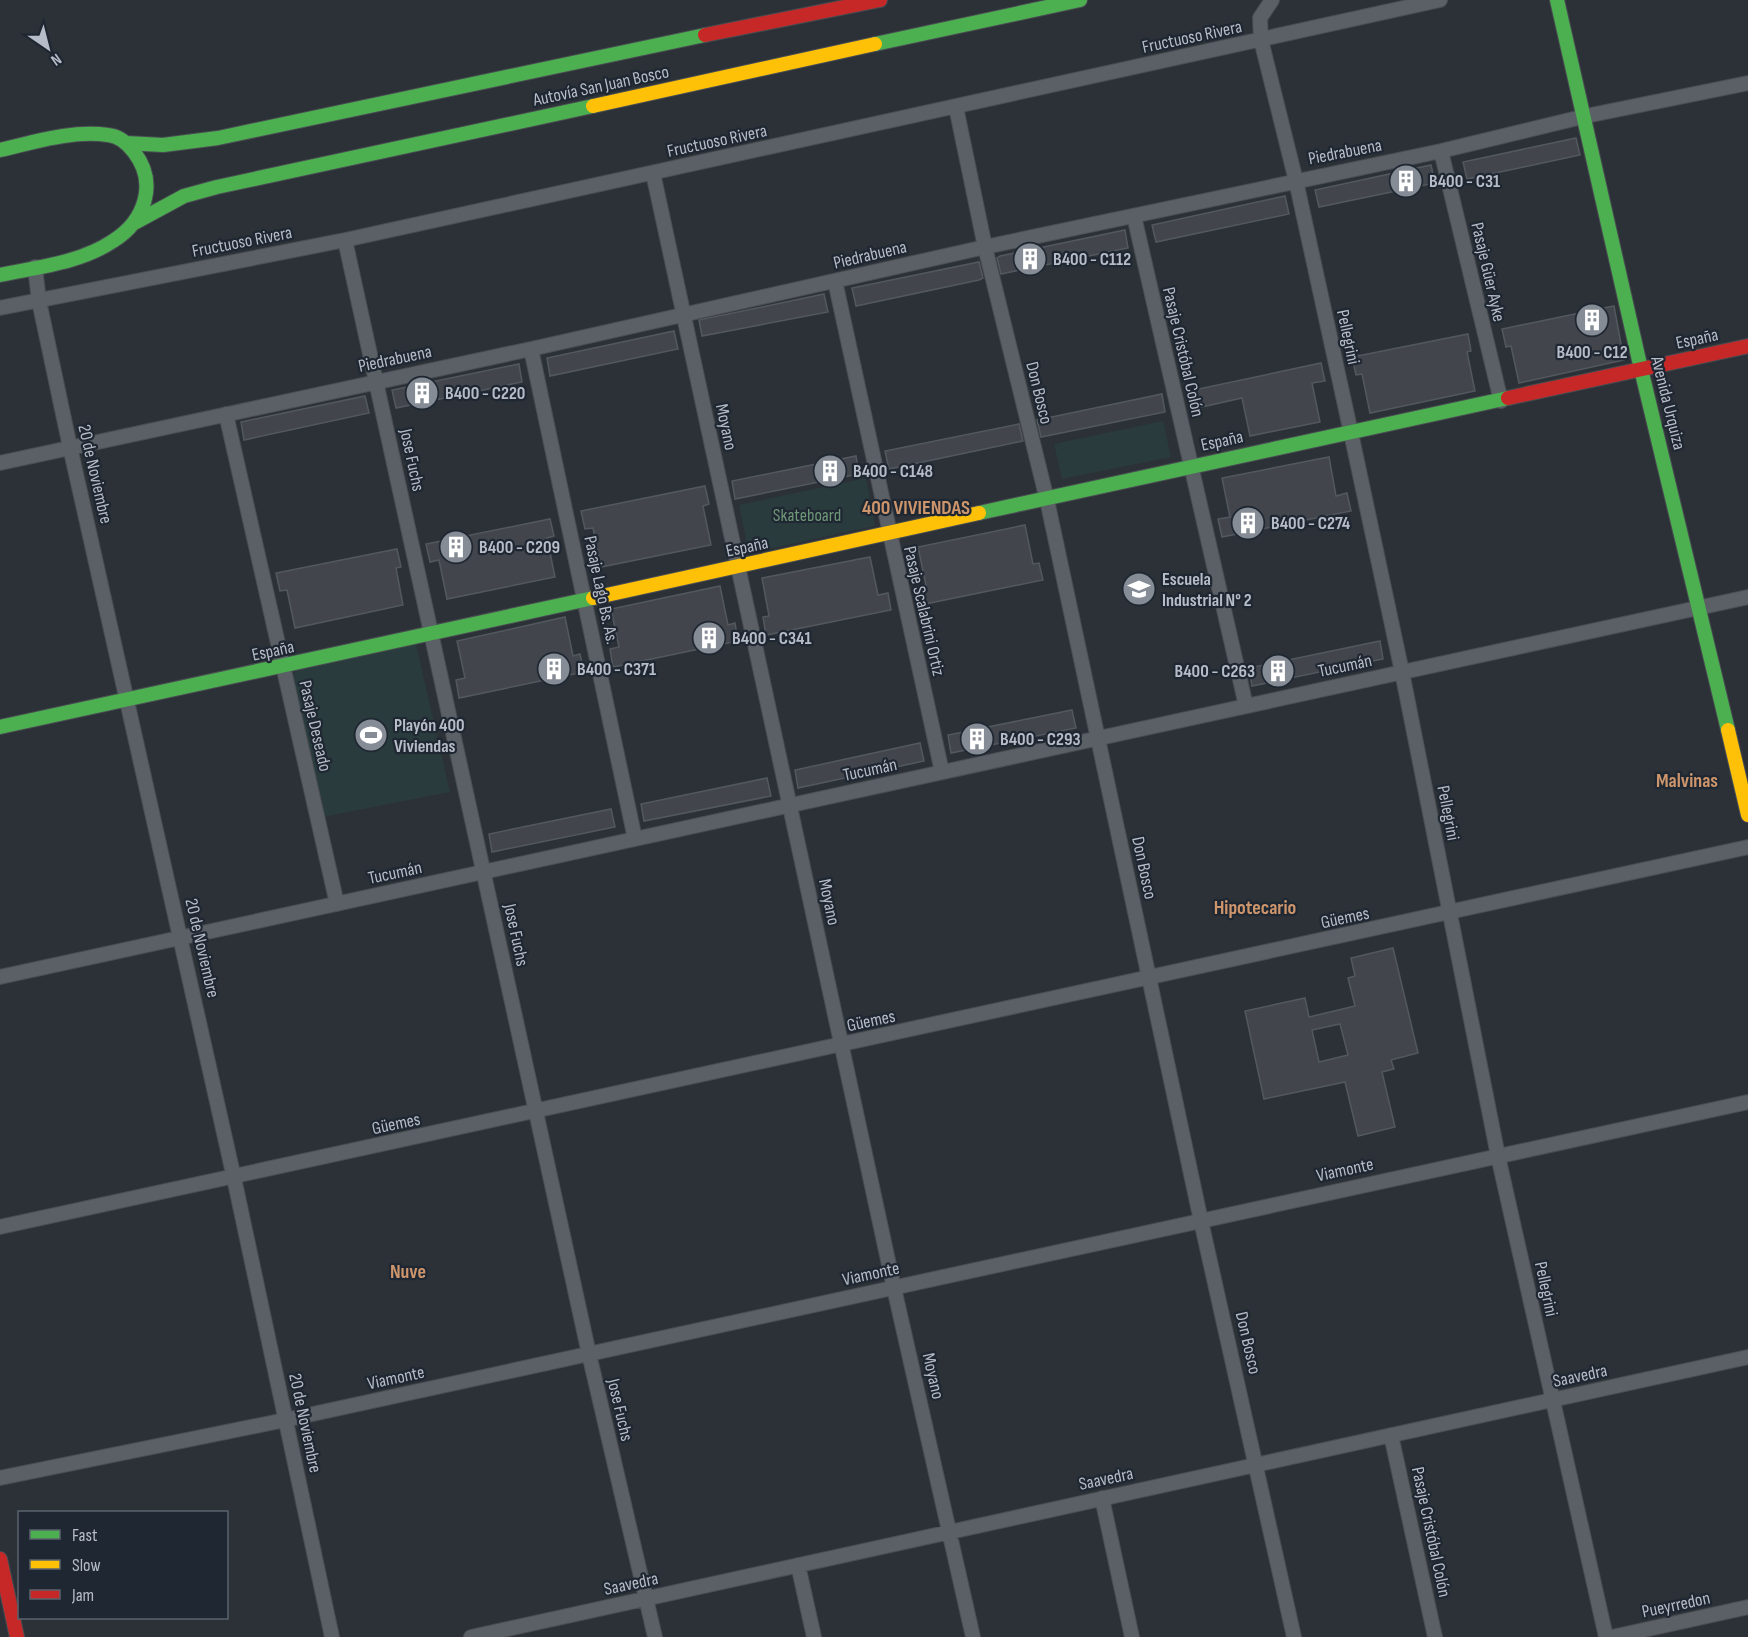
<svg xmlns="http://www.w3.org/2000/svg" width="1748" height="1637" font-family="'Sofia Sans Condensed',sans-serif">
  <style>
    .green { fill: #293b3d }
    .building { fill: #42464c; stroke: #53585f; stroke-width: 1.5; fill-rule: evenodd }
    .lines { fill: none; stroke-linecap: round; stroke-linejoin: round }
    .street-casing { stroke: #494d52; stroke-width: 16 }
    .fast-casing { stroke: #494d52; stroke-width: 16 }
    .slow-casing { stroke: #494d52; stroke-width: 16 }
    .jam-casing { stroke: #494d52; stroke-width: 16 }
    .street { stroke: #5b5f66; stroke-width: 14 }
    .fast { stroke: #4caf50; stroke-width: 14 }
    .slow { stroke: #ffc107; stroke-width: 14 }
    .jam { stroke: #c62828; stroke-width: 14 }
    .labels { text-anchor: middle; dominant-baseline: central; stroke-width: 4.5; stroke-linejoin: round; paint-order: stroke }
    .street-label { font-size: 18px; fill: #b6bdc8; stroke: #1f2732 }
    .poi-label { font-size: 18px; font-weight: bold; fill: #b6bdc8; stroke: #1f2732; text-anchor: start }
    .park-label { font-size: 18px; fill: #6e9778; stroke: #1f2732 }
    .neighbourhood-label { font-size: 20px; font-weight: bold; fill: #cd956b; stroke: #1f2732 }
  </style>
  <rect width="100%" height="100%" fill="#2b3137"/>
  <!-- green -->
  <path class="green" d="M1163,421L1171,457L1062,479L1054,444Z
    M866,478L875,526L749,553L739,505Z
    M415,640L450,792L323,817L292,678L296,670Z"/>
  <!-- building -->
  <path class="building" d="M1576,138L1580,155L1467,179L1463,162Z
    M1431,165L1435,183L1319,207L1315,190Z
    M1285,196L1289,214L1156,242L1152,225Z
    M1125,230L1128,248L1001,274L997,258L1000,256Z
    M979,262L983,278L979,280L856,306L852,288Z
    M824,294L828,312L702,336L699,320Z
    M1614,306L1624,360L1519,383L1511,346L1506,347L1502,329Z
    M674,331L678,349L550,376L547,358Z
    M1468,334L1471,351L1467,352L1475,391L1370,413L1362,374L1356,375L1352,357Z
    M1321,363L1325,381L1312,383L1320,422L1250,436L1242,398L1193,409L1189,391Z
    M519,364L522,382L396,408L392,390Z
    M1162,394L1165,412L1041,437L1037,420Z
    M365,396L369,413L244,440L241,422Z
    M1019,424L1023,441L889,469L885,451Z
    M856,456L859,474L735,499L732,481Z
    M1329,457L1336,496L1347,493L1351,511L1222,537L1218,519L1230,517L1222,478Z
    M705,486L709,504L703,506L711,545L601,567L593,528L585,529L581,511Z
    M550,519L554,536L547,538L555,577L447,599L439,560L430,562L426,544Z
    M1025,525L1033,564L1039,563L1043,580L920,605L917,587L926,585L918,547Z
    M397,549L401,567L396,568L403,605L295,628L287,590L280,591L276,573Z
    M870,557L878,595L888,593L891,610L766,635L763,617L769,616L762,578Z
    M720,586L728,625L735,623L738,641L613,667L610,649L619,647L611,609Z
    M565,617L573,656L580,654L584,672L459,698L456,680L465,678L457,641Z
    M1380,641L1383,659L1252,686L1249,668Z
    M1072,710L1076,728L951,753L948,735Z
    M920,743L924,761L798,788L795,770Z
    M767,778L771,796L644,821L641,804Z
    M611,809L615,827L492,852L489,834Z
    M1393,948L1418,1053L1391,1060L1394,1069L1382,1072L1395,1127L1358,1136L1345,1082L1264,1099L1245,1011L1305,998L1309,1017L1355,1006L1348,978L1355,976L1351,958ZM1340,1024L1348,1055L1319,1062L1312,1030Z"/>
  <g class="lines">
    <!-- street casing -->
    <g class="street-casing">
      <path id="street" d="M1272,0L1260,18L1261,40L1296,181L1351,433L1402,672L1498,1156L1606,1637
        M956,107L985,247L1047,500L1201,1221L1294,1637
        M1441,151L1501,401
        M653,173L894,1288L973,1637
        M1134,216L1246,706
        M345,240L589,1354L655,1637
        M35,267L39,301L70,447L234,1178L332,1637
        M835,281L942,772
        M0,308L345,240L1440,0
        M531,349L635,839
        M226,414L337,904
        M0,463L531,349L985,247L1441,151L1586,116L1748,83
        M0,977L1748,597
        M0,1227L1748,847
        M1391,1435L1435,1637
        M0,1478L285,1420L1748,1102
        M1102,1498L1132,1637
        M798,1565L814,1637
        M471,1637L1748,1357
        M1612,1637L1748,1607"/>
    </g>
    <!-- fast casing -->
    <g class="fast-casing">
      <path id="fast" d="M1557,0L1641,369L1728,730
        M875,44L1080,0
        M126,143L163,145L218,138L705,35
        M0,150C35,142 72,130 108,135C119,136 128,144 134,152C158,183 145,221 113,241C80,263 38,267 0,275
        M136,222L184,196L217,187L593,106
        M979,513L1508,398
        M0,727L593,598"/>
    </g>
    <!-- slow casing -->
    <g class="slow-casing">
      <path id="slow" d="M593,106L875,44
        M593,598L979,513
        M1728,730L1748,815"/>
    </g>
    <!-- jam casing -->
    <g class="jam-casing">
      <path id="jam" d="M705,35L880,0
        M1508,398L1748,346
        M0,1559L17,1637"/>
    </g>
    <!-- street -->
    <use href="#street" class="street"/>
    <!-- fast -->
    <use href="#fast" class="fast"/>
    <!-- slow -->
    <use href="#slow" class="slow"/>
    <!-- jam -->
    <use href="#jam" class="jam"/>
  </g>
  <!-- icons -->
  <defs>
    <g id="building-disc" transform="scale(1.725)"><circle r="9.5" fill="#858c95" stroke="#1f2732"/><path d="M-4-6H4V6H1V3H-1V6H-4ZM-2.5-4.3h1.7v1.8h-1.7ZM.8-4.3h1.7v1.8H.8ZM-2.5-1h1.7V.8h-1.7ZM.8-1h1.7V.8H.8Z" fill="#fff"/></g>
    <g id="school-disc" transform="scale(1.725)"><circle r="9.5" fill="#858c95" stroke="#1f2732"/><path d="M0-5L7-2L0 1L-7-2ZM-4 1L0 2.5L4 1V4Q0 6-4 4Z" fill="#fff"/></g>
    <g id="stadium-disc" transform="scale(1.725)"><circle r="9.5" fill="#858c95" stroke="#1f2732"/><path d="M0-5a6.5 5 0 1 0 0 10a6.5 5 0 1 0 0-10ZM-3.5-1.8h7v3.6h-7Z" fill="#fff"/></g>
  </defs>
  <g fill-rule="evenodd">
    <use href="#building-disc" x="1406" y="181"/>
    <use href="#building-disc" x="1030" y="259"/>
    <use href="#building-disc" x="1592" y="320"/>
    <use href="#building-disc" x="422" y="393"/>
    <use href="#building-disc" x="830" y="471"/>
    <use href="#building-disc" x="1248" y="523"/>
    <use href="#building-disc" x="456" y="547"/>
    <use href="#school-disc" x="1139" y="589"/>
    <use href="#building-disc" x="709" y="638"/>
    <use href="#building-disc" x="554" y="669"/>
    <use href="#building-disc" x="1278" y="671"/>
    <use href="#stadium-disc" x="371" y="735"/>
    <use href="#building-disc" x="977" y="739"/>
  </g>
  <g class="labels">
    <!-- street labels -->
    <g class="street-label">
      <text transform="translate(1192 37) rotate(-12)">Fructuoso Rivera</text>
      <text transform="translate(601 86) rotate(-12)">Autovía San Juan Bosco</text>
      <text transform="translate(717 141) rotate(-12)">Fructuoso Rivera</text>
      <text transform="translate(1345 152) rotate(-11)">Piedrabuena</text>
      <text transform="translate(242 242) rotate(-11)">Fructuoso Rivera</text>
      <text transform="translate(870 255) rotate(-13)">Piedrabuena</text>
      <text transform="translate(1488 272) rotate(77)">Pasaje Güer Ayke</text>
      <text transform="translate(1348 337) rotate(78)">Pellegrini</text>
      <text transform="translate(1697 339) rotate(-12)">España</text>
      <text transform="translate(1183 352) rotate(77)">Pasaje Cristóbal Colón</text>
      <text transform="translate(395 359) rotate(-12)">Piedrabuena</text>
      <text transform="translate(1039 393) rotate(76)">Don Bosco</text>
      <text transform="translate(1668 403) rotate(76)">Avenida Urquiza</text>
      <text transform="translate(726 427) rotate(78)">Moyano</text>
      <text transform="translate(1222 441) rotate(-12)">España</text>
      <text transform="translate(412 460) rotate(78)">Jose Fuchs</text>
      <text transform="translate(95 474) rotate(77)">20 de Noviembre</text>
      <text transform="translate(747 547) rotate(-12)">España</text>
      <text transform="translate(601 590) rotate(78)">Pasaje Lago Bs. As.</text>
      <text transform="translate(924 611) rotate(77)">Pasaje Scalabrini Ortiz</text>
      <text transform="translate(273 651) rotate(-12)">España</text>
      <text transform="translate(1345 666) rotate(-12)">Tucumán</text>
      <text transform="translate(315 726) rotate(77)">Pasaje Deseado</text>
      <text transform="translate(870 770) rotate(-12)">Tucumán</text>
      <text transform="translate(1448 813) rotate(79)">Pellegrini</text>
      <text transform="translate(1144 868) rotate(78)">Don Bosco</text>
      <text transform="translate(395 873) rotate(-12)">Tucumán</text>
      <text transform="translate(829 902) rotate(78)">Moyano</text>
      <text transform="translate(1345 918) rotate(-12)">Güemes</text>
      <text transform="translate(516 935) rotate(78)">Jose Fuchs</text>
      <text transform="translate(202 948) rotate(77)">20 de Noviembre</text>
      <text transform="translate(871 1021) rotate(-12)">Güemes</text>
      <text transform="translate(396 1124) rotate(-12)">Güemes</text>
      <text transform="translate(1345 1170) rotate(-12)">Viamonte</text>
      <text transform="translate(871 1274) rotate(-12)">Viamonte</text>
      <text transform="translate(1546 1289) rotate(78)">Pellegrini</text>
      <text transform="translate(1248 1343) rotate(77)">Don Bosco</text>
      <text transform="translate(933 1376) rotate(77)">Moyano</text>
      <text transform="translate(1580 1376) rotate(-12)">Saavedra</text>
      <text transform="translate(396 1378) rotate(-12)">Viamonte</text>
      <text transform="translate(620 1410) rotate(77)">Jose Fuchs</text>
      <text transform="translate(305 1423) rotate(78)">20 de Noviembre</text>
      <text transform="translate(1106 1479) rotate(-12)">Saavedra</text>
      <text transform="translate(1431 1532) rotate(78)">Pasaje Cristóbal Colón</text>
      <text transform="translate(631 1584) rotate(-12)">Saavedra</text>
      <text transform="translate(1676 1605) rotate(-12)">Pueyrredon</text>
    </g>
    <!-- poi labels -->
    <g class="poi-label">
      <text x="1429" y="181">B400 - C31</text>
      <text x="1053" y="259">B400 - C112</text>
      <text x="1592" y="352" text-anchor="middle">B400 - C12</text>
      <text x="445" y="393">B400 - C220</text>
      <text x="853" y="471">B400 - C148</text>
      <text x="1271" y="523">B400 - C274</text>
      <text x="479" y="547">B400 - C209</text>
      <text x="1162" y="579">Escuela<tspan x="1162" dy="21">Industrial N° 2</tspan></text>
      <text x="732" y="638">B400 - C341</text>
      <text x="577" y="669">B400 - C371</text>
      <text x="1255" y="671" text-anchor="end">B400 - C263</text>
      <text x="394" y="725">Playón 400<tspan x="394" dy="21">Viviendas</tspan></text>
      <text x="1000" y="739">B400 - C293</text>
    </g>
    <!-- park labels -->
    <g class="park-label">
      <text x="807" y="515">Skateboard</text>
    </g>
    <!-- neighbourhood labels -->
    <g class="neighbourhood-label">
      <text x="916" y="508">400 VIVIENDAS</text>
      <text x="1687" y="781">Malvinas</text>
      <text x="1255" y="908">Hipotecario</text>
      <text x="408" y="1272">Nuve</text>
    </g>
  </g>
  <!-- legend -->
  <rect x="18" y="1511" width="210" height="108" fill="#1f2732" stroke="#5b636e" stroke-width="1.5"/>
  <rect x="30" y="1530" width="30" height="9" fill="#4caf50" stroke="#5b636e" stroke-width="1.5"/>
  <text x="72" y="1541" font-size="18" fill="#b6bdc8">Fast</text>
  <rect x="30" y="1560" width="30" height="9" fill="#ffc107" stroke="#5b636e" stroke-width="1.5"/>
  <text x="72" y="1571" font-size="18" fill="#b6bdc8">Slow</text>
  <rect x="30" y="1590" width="30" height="9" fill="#c62828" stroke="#5b636e" stroke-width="1.5"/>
  <text x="72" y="1601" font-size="18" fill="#b6bdc8">Jam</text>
  <!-- north arrow -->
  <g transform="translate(48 48) rotate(145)" stroke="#1f2732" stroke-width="4.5" paint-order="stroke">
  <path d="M0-4.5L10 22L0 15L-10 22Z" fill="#b6bdc8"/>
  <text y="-9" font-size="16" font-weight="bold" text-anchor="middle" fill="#b6bdc8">N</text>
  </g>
</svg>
